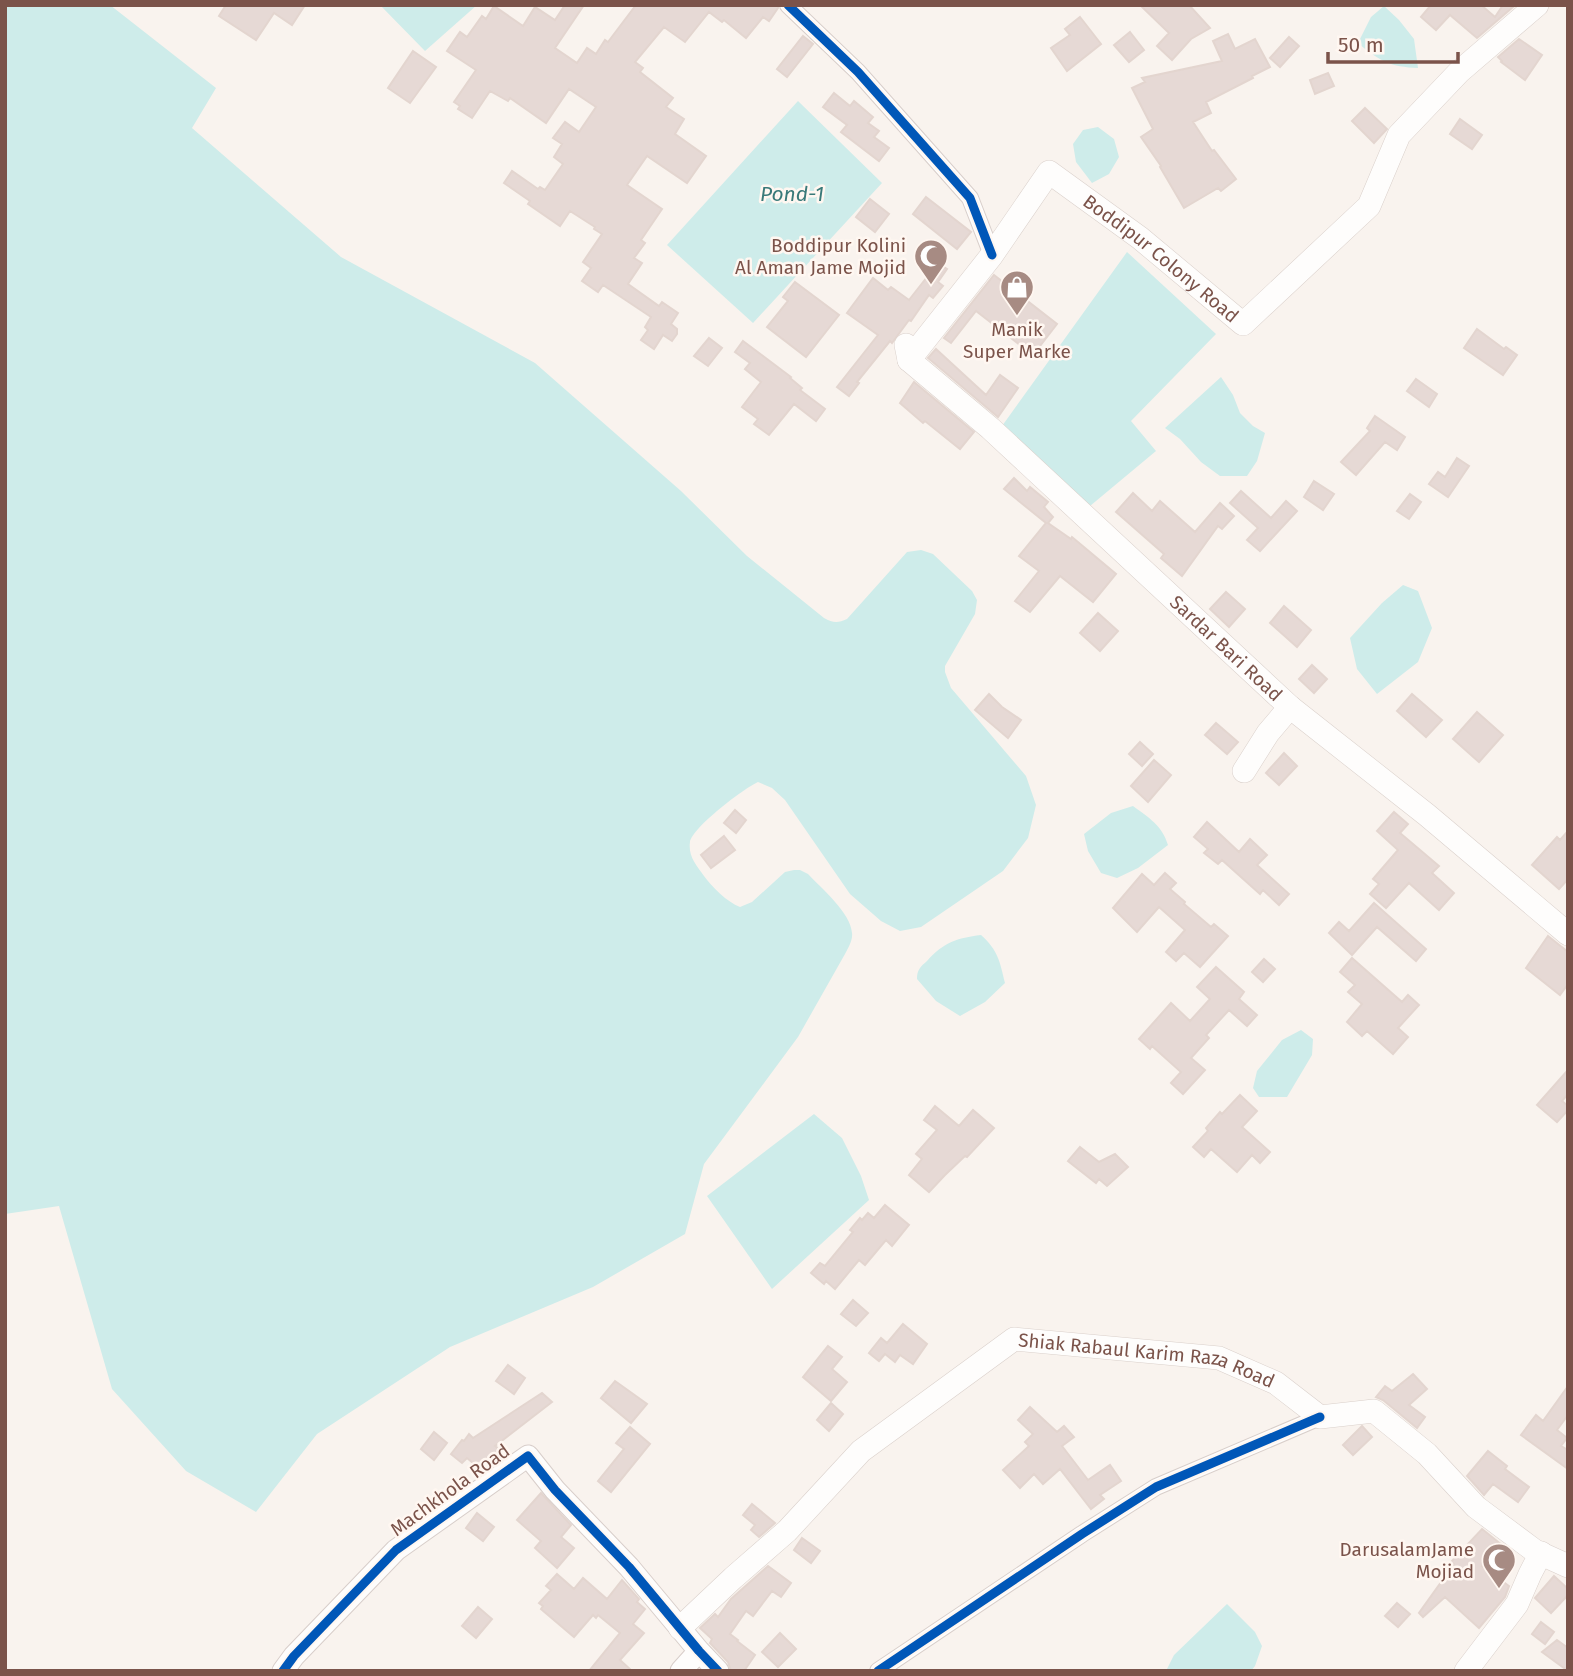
<svg xmlns="http://www.w3.org/2000/svg" width="1573" height="1676" font-family="'Fira Sans',sans-serif">
  <style>
    .water { fill: #ceecea }
    .building { fill: #e6d9d5; stroke: #e3d5cf; stroke-width: 2 }
    .lines { fill: none; stroke-linecap: round; stroke-linejoin: round }
    .minor-casing { stroke: #d8ceca; stroke-width: 18 }
    .tertiary-casing { stroke: #d8ceca; stroke-width: 23 }
    .secondary-casing { stroke: #dad0cb; stroke-width: 24 }
    .minor { stroke: #fefdfc; stroke-width: 16 }
    .tertiary { stroke: #fefdfc; stroke-width: 21 }
    .secondary { stroke: #fefdfc; stroke-width: 23 }
    .cycleway-casing { stroke: #fff7f1; stroke-width: 13 }
    .cycleway { stroke: #0057b8; stroke-width: 9 }
    .labels { text-anchor: middle; dominant-baseline: central; stroke-width: 5; stroke-linejoin: round; paint-order: stroke }
    .poi-label { font-size: 19px; fill: #7b534a; stroke: #fff7f1; text-anchor: end }
    .street-label { font-size: 19px; fill: #7b534a; stroke: #fff7f1 }
    .water-label { font-size: 21px; font-style: italic; fill: #397979; stroke: #fff7f1 }
  </style>
  <rect width="100%" height="100%" fill="#f9f3ee"/>
  <!-- water -->
  <path class="water" d="M5,5H110L216,88L192,128L341,257L535,363L681,491L747,556L824,618C833,623 838,623 847,619L907,552L921,550L933,554L972,591L977,600L975,614L945,666V672L951,688L1026,776L1036,805L1028,838L1003,871L921,927L900,931L881,921L850,894L785,800L772,788L758,782C743,789 693,827 690,842C688,856 696,865 704,876C712,887 727,902 740,907L752,902L785,872L794,870H800L808,874C821,888 851,913 852,933C853,940 848,948 845,954L798,1037L704,1164L685,1234L593,1287L450,1347L317,1434L256,1512L186,1471L112,1389L59,1206L5,1214Z
    M380,5H477L425,51Z
    M1384,6L1399,20L1414,39L1418,68C1391,67 1379,61 1358,43L1371,17Z
    M798,101L882,183L753,323L667,245Z
    M1098,127L1114,139L1119,157L1109,174L1092,183L1076,162L1073,144L1083,130Z
    M1127,252L1216,334L1131,421L1156,451L1090,506L1002,426Z
    M1221,377L1233,395L1240,413L1253,426L1265,433L1257,461L1247,476H1220L1201,462L1180,439L1165,428Z
    M1403,585L1418,591L1432,628L1418,662L1377,694L1357,669L1350,638L1382,603Z
    M1133,806C1149,818 1162,825 1168,845L1138,868L1117,878L1101,873L1088,851L1084,834L1111,813Z
    M981,935C998,950 1000,962 1005,983L985,1002L960,1016L936,1001L917,979C917,970 920,967 927,961C944,942 957,938 981,935Z
    M1301,1030L1313,1039L1312,1055L1287,1097H1259L1253,1088L1257,1071L1282,1040Z
    M814,1114L842,1138L861,1176L869,1200L772,1289L707,1196Z
    M1227,1604L1255,1632L1262,1646L1255,1666L1251,1671H1166L1174,1655Z"/>
  <!-- building -->
  <path class="building" d="M226,5H305L292,25L274,13L256,40L219,16Z
    M565,5H584L555,48L577,63L587,48L596,54L605,40L608,42L636,5H778V8L769,21L763,17L746,38L724,20L722,22L709,12L685,42L664,27L635,62L643,68L640,72L673,98L666,107L684,119L675,134L706,156L687,183L647,156L627,185L662,209L641,240L645,243L634,258L642,263L628,284L659,306L662,302L678,313L671,324L677,329V334L672,341L663,335L654,349L641,340L648,330L645,327L651,317L603,285L598,292L582,281L591,268L583,262L602,234L594,229L595,227L570,211L560,226L528,204L530,201L504,183L512,171L538,189L540,187L545,190L563,164L554,157L562,144L553,138L565,122L579,132L596,107L569,89L546,123L510,98L508,101L490,91L472,118L458,109L460,106L454,102L476,70L447,51L460,32L467,37L482,16L486,19L494,6L523,26L535,7L555,20Z
    M1140,5H1189L1210,28L1191,39L1172,60L1157,46L1169,33Z
    M1431,5H1481L1495,17L1503,5H1511L1513,7L1477,38L1450,15L1436,30L1421,17Z
    M1080,17L1101,44L1067,71L1051,48L1070,35L1065,29Z
    M1130,32L1144,50L1129,62L1114,45Z
    M1228,34L1235,49L1255,39L1270,67L1252,76L1253,78L1206,102L1211,113L1193,122L1212,151L1214,150L1236,179L1221,191L1218,188L1184,208L1160,167L1161,166L1141,137L1153,129L1132,88L1145,82L1142,78L1222,61L1213,41Z
    M803,36L813,44L787,77L777,69Z
    M1289,37L1299,46L1280,67L1270,58Z
    M1519,39L1542,55L1525,80L1501,62L1502,61L1498,57Z
    M413,51L436,67L410,103L388,88Z
    M1328,73L1334,86L1315,94L1310,80Z
    M834,93L850,106L854,101L873,117L868,123L879,131L874,137L889,148L879,161L841,132L847,125L823,107Z
    M1365,108L1387,129L1374,143L1352,121Z
    M1460,119L1482,135L1472,149L1450,134Z
    M926,197L971,232L957,249L913,214Z
    M870,199L889,214L875,232L856,217Z
    M938,263L947,269L938,282L943,286L933,298L929,295L911,321L909,320L892,343L890,341L857,382L859,383L849,396L837,387L878,335L847,313L873,278L888,290L891,287L909,300Z
    M994,275L1057,324L1033,355L976,311L951,343L944,338Z
    M795,282L839,315L806,357L767,327L788,301L783,297Z
    M1477,329L1504,349L1506,347L1517,355L1503,375L1464,348Z
    M709,338L722,348L708,366L694,356Z
    M743,341L791,377L790,378L802,388L800,390L825,409L816,421L794,404L769,435L754,424L758,419L742,407L761,382L745,369L750,363L735,352Z
    M936,349L986,395L1000,375L1018,388L998,417L928,358Z
    M1416,379L1437,394L1429,407L1407,391Z
    M914,382L974,432L960,449L925,421L923,423L900,403Z
    M1375,416L1405,437L1397,450L1385,442L1356,475L1341,462L1370,431L1367,428Z
    M1457,458L1469,466L1448,497L1429,484L1438,472L1445,477Z
    M1014,478L1027,491L1030,487L1048,502L1044,507L1053,517L1048,523L1071,539L1072,537L1116,574L1093,602L1060,576L1030,612L1015,601L1039,571L1019,556L1046,523L1004,489Z
    M1314,481L1334,494L1323,510L1304,497Z
    M1241,491L1271,518L1286,501L1297,511L1260,551L1247,540L1258,528L1230,503Z
    M1133,493L1152,511L1160,501L1195,532L1220,503L1234,516L1222,529L1218,526L1182,576L1161,558L1164,554L1116,512Z
    M1410,494L1421,502L1409,519L1397,511Z
    M1226,592L1245,609L1229,627L1210,609Z
    M1284,606L1311,630L1297,647L1270,623Z
    M1098,613L1118,631L1100,651L1080,633Z
    M1312,665L1327,679L1314,693L1299,679Z
    M989,694L1002,707L1021,720L1008,738L975,710Z
    M1412,694L1442,720L1426,737L1397,711Z
    M1477,712L1503,735L1479,762L1453,739Z
    M1216,723L1238,742L1227,754L1205,735Z
    M1140,742L1153,754L1142,766L1129,754Z
    M1284,753L1297,766L1279,785L1266,773Z
    M1154,760L1171,775L1148,802L1131,786Z
    M735,810L746,820L736,833L724,823Z
    M1394,812L1408,824L1400,833L1439,866L1432,873L1454,893L1439,910L1409,883L1386,908L1370,894L1379,884L1373,879L1398,850L1377,831Z
    M1207,822L1239,852L1250,839L1267,855L1257,865L1289,894L1279,905L1263,890L1260,894L1222,860L1218,864L1204,853L1208,849L1194,837Z
    M1568,831V879L1559,889L1532,865L1557,837L1560,840Z
    M724,836L735,850L711,868L701,855Z
    M1165,873L1176,883L1170,889L1185,902L1184,904L1211,927L1214,924L1228,936L1200,967L1184,953L1176,961L1166,952L1185,930L1159,907L1137,932L1113,908L1142,874L1154,885Z
    M1374,903L1426,949L1416,961L1377,927L1352,955L1329,933L1339,922L1349,931Z
    M1548,936L1568,952V984L1560,995L1526,968Z
    M1352,958L1402,1002L1408,995L1419,1005L1398,1028L1408,1037L1393,1054L1367,1031L1362,1036L1347,1022L1362,1004L1348,992L1355,985L1340,972Z
    M1264,959L1275,969L1263,982L1252,972Z
    M1216,967L1244,992L1239,999L1257,1015L1247,1026L1229,1010L1206,1035L1209,1038L1191,1058L1205,1070L1183,1094L1171,1083L1181,1072L1152,1046L1150,1049L1139,1039L1171,1003L1190,1021L1210,999L1197,987Z
    M1568,1070V1094L1562,1101L1568,1106V1110L1557,1122L1537,1105Z
    M1240,1095L1257,1111L1242,1127L1270,1152L1260,1163L1252,1155L1237,1172L1211,1149L1204,1157L1193,1147L1208,1131L1206,1128L1220,1112L1222,1114Z
    M935,1106L959,1126L973,1110L994,1128L967,1157L965,1156L945,1175L929,1192L909,1175L922,1159L916,1154L937,1130L924,1120Z
    M1080,1147L1099,1162L1115,1154L1128,1167L1107,1186L1099,1179L1096,1183L1068,1161Z
    M885,1205L909,1225L892,1246L886,1240L865,1265L859,1260L835,1289L826,1281L824,1284L811,1273L820,1263L825,1266L853,1232L850,1230L860,1218L862,1220L868,1213L874,1218Z
    M853,1300L868,1313L856,1326L841,1314Z
    M903,1324L927,1344L913,1364L900,1355L895,1362L885,1354L879,1361L869,1353L881,1338L887,1343Z
    M828,1346L842,1357L832,1369L847,1382L831,1401L803,1377Z
    M508,1365L525,1378L514,1394L496,1381Z
    M1413,1374L1427,1389L1409,1405L1425,1417L1417,1428L1383,1400L1376,1397L1385,1386L1392,1391Z
    M615,1381L647,1404L631,1423L601,1398Z
    M1568,1386V1415L1557,1430L1567,1438L1561,1446L1568,1450V1469L1521,1435L1536,1415L1543,1421Z
    M542,1393L552,1402L495,1446L507,1455L494,1464L487,1458L479,1468L467,1458L462,1463L451,1454L462,1440L464,1441L469,1434L473,1438Z
    M831,1403L843,1414L829,1431L817,1420Z
    M1030,1407L1057,1432L1064,1426L1074,1437L1062,1446L1088,1480L1110,1465L1121,1481L1100,1495L1104,1499L1091,1509L1060,1469L1043,1484L1034,1474L1020,1488L1003,1470L1029,1446L1025,1442L1033,1434L1018,1420Z
    M1362,1426L1372,1437L1353,1455L1343,1445Z
    M630,1427L650,1444L611,1492L598,1481L624,1449L616,1443Z
    M434,1432L447,1443L434,1460L421,1449Z
    M1488,1451L1507,1466L1505,1469L1529,1487L1518,1502L1493,1484L1484,1495L1467,1476Z
    M541,1493L571,1525L561,1537L574,1548L557,1568L535,1548L541,1541L517,1520Z
    M752,1504L775,1523L759,1537L751,1530L755,1525L743,1515Z
    M477,1513L494,1527L483,1541L466,1528Z
    M1482,1529L1502,1545L1482,1566L1509,1586L1505,1597L1479,1628L1445,1597L1423,1617L1419,1613L1454,1564L1451,1562Z
    M802,1538L820,1551L811,1563L794,1550Z
    M768,1566L791,1583L781,1597L772,1591L753,1616L746,1611L730,1634L738,1640L737,1641L755,1655L744,1671H731L728,1662L710,1643L712,1639L700,1628L715,1614L718,1617L731,1599Z
    M557,1574L574,1589L583,1578L607,1599L622,1580L639,1599L637,1602L645,1609L633,1624L644,1633L620,1660L632,1671H589L620,1633L598,1615L596,1618L593,1615L574,1637L541,1609L543,1606L539,1603L551,1590L546,1586Z
    M1554,1576L1568,1589V1595L1551,1613L1535,1598Z
    M1397,1603L1410,1614L1398,1627L1385,1616Z
    M478,1607L492,1619L476,1638L462,1626Z
    M1541,1622L1554,1632L1545,1644L1532,1634Z
    M780,1633L796,1649L778,1667L762,1652Z
    M1557,1640L1568,1648V1671L1542,1652Z"/>
  <g class="lines">
    <!-- minor casing -->
    <g class="minor-casing">
      <path id="minor" d="M788,5L858,72L970,198L992,255
        M878,1671L1082,1534L1156,1487L1320,1417"/>
    </g>
    <!-- tertiary casing -->
    <g class="tertiary-casing">
      <path id="tertiary" d="M283,1671L294,1656L396,1550L528,1456L555,1490L629,1567L699,1651L718,1671
        M681,1671L699,1651"/>
    </g>
    <!-- secondary casing -->
    <g class="secondary-casing">
      <g id="secondary">
        <path id="s1" d="M906,345L909,360L990,428L1290,707L1427,815L1568,934"/>
        <path id="s2" d="M909,360L992,255L1049,172L1140,238L1243,324L1369,206L1399,135L1459,72L1537,5"/>
        <path d="M1244,771L1268,733L1290,707"/>
        <path id="s3" d="M680,1628L733,1578L787,1531L861,1451L1014,1339L1219,1358L1276,1383L1320,1417L1374,1411L1427,1454L1476,1507L1535,1551L1568,1566"/>
        <path d="M1466,1671L1517,1604L1530,1574L1541,1553"/>
      </g>
    </g>
    <!-- minor -->
    <use href="#minor" class="minor"/>
    <!-- tertiary -->
    <use href="#tertiary" class="tertiary"/>
    <!-- secondary -->
    <use href="#secondary" class="secondary"/>
    <!-- cycleway casing -->
    <g class="cycleway-casing">
      <path id="cycleway" d="M788,5L858,72L970,198L992,255
        M283,1671L294,1656L396,1550L528,1456L555,1490L629,1567L699,1651L718,1671
        M878,1671L1082,1534L1156,1487L1320,1417"/>
    </g>
    <!-- cycleway -->
    <use href="#cycleway" class="cycleway"/>
  </g>
  <!-- icons -->
  <defs>
    <g id="mosque-pin" transform="scale(1.75)"><path d="M0 17L-7.5 6A9.5 9.5 0 1 1 7.5 6Z" fill="#a78b83" stroke="#fff7f1"/><path d="M3.5-4.9A6 6 0 1 0 3.5 4.9A5 5 0 1 1 3.5-4.9Z" fill="#fff"/></g>
    <g id="shop-pin" transform="scale(1.75)"><path d="M0 17L-7.5 6A9.5 9.5 0 1 1 7.5 6Z" fill="#a78b83" stroke="#fff7f1"/><path d="M-5-2.5h2.3a2.7 3.5 0 0 1 5.4 0H5L5.5 6h-11ZM-1.5-2.5h3a1.5 2.3 0 0 0-3 0Z" fill="#fff"/></g>
  </defs>
  <g fill-rule="evenodd">
    <use href="#mosque-pin" x="931" y="256"/>
    <use href="#shop-pin" x="1017" y="287"/>
    <use href="#mosque-pin" x="1499" y="1560"/>
  </g>
  <g class="labels">
    <!-- poi labels -->
    <g class="poi-label">
      <text x="906" y="245">Boddipur Kolini<tspan x="906" dy="22">Al Aman Jame Mojid</tspan></text>
      <text x="1017" y="329" text-anchor="middle">Manik<tspan x="1017" dy="22">Super Marke</tspan></text>
      <text x="1474" y="1549">DarusalamJame<tspan x="1474" dy="22">Mojiad</tspan></text>
    </g>
    <!-- street labels -->
    <g class="street-label">
      <text stroke="none"><textPath href="#s2" startOffset="376">Boddipur Colony Road</textPath></text>
      <text stroke="none"><textPath href="#s1" startOffset="444">Sardar Bari Road</textPath></text>
      <text stroke="none"><textPath href="#s3" startOffset="578">Shiak Rabaul Karim Raza Road</textPath></text>
      <text transform="translate(450 1490) rotate(-36)">Machkhola Road</text>
    </g>
    <!-- water labels -->
    <g class="water-label">
      <text x="792" y="194">Pond-1</text>
    </g>
  </g>
  <!-- border -->
  <rect width="1573" height="1676" fill="none" stroke="#7b534a" stroke-width="14"/>
  <!-- scale -->
  <path d="M1328 52v10h130v-10" fill="none" stroke="#7b534a" stroke-width="3.5"/>
  <text x="1338" y="52" font-size="21" fill="#7b534a" stroke="#fff7f1" stroke-width="5" paint-order="stroke">50 m</text>
</svg>
